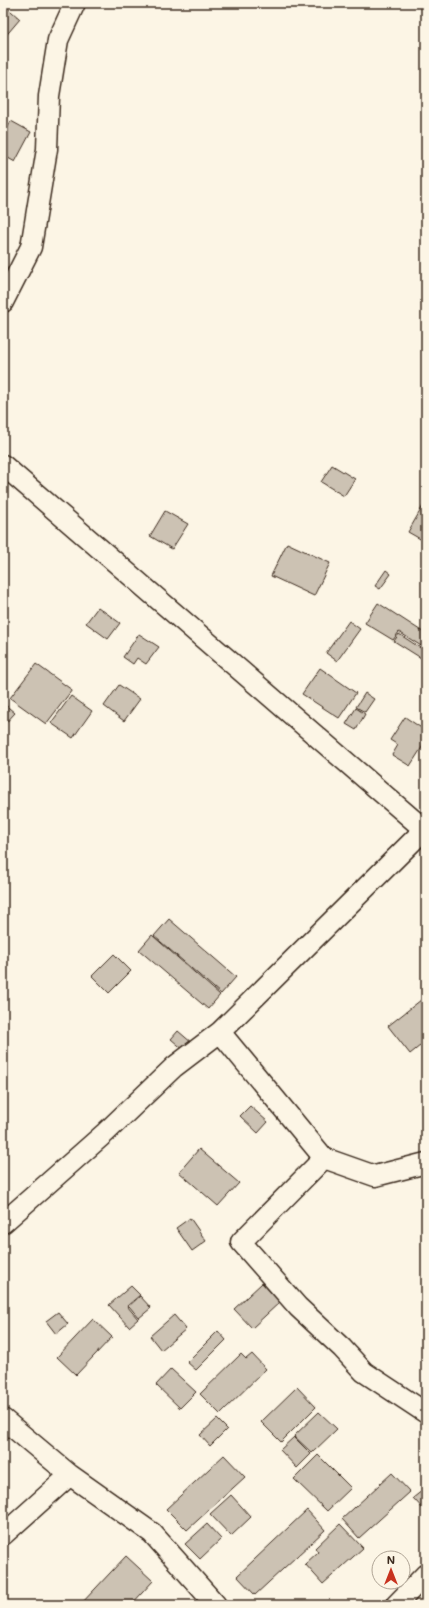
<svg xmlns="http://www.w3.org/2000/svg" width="429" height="1608" font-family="Mali,sans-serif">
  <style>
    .building { fill: #ccc2b3; stroke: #3b2a1e }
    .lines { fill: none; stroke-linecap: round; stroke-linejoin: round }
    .street-casing { stroke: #3b2a1e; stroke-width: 23 }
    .street { stroke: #fcf5e5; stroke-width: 20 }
  </style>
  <rect width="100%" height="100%" fill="#fcf5e5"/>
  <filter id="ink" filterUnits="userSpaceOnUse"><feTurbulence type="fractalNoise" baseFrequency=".025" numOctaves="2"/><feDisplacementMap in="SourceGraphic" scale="8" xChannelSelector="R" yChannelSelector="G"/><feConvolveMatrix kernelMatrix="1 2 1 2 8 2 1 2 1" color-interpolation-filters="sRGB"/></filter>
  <g filter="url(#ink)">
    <!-- building -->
    <path class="building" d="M3,4L20,19L3,39Z
      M11,121L31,132L15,162L3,155V136Z
      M332,465L355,479L344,496L321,482Z
      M423,506L426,508V533L422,540L408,532Z
      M165,511L188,524L172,549L150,536Z
      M287,543L330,563L314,596L271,576Z
      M386,570L391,574L380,589L375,586Z
      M378,603L426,634V649L399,632L393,640L365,623Z
      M98,607L120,623L108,639L86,623Z
      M349,621L360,629L337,661L326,653Z
      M139,634L159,647L146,664L137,658L133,664L123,657Z
      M399,634L425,651L421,658L394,641Z
      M36,664L72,690L46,724L10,698Z
      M320,668L356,693L339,718L302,694Z
      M119,685L140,699L124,721L104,706Z
      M365,693L374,699L365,712L356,707Z
      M71,696L92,711L73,738L51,723Z
      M3,703L15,713L3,726Z
      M356,708L365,714L356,730L346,724Z
      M405,717L426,731V741L410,766L392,755L398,745L390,740Z
      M169,919L236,977L221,994L154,936Z
      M152,935L220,995L208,1009L139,950Z
      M114,954L131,971L109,993L92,976Z
      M426,996V1041L410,1054L388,1026Z
      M178,1031L192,1043L185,1051L171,1039Z
      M250,1106L268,1122L258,1133L240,1116Z
      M199,1149L239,1183L218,1206L179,1172Z
      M190,1218L206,1241L192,1251L176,1228Z
      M262,1283L280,1302L252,1328L234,1309Z
      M131,1286L140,1295L127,1306L138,1319L129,1327L109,1305Z
      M140,1296L151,1308L139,1318L129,1306Z
      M58,1312L68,1324L56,1334L46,1321Z
      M174,1315L186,1329L161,1350L150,1336Z
      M93,1319L112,1337L76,1375L57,1357Z
      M218,1331L226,1340L196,1370L187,1362Z
      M241,1354L246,1359L252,1354L266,1369L220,1414L200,1394Z
      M171,1369L196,1392L180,1408L156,1385Z
      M297,1387L316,1407L281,1442L261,1422Z
      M319,1412L337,1429L312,1453L294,1436Z
      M217,1419L227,1429L210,1446L200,1435Z
      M294,1437L311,1454L297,1468L280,1450Z
      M224,1455L245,1477L187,1530L166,1509Z
      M318,1455L351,1488L327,1511L294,1479Z
      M392,1473L410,1492L359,1538L342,1519Z
      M423,1490L426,1493V1512L413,1498Z
      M231,1495L251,1517L231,1536L210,1514Z
      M307,1510L325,1530L255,1595L237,1576Z
      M207,1524L221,1539L200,1559L185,1544Z
      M340,1524L363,1548L323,1584L305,1564L318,1552L315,1548Z
      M126,1556L153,1581L131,1605H80Z"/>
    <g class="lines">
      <!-- street casing -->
      <g class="street-casing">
        <path id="street" d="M3,302L31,247L47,149L49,96L58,40L75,3
          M3,465L426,831
          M220,1032L324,1158L375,1176L426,1163
          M324,1158L241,1242L298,1307L342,1348L364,1372L426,1413
          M3,1223L105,1133L174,1067L220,1032L424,830
          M3,1419L70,1475L152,1533L216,1605
          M3,1535L70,1475
          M396,1605L426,1574"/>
      </g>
      <!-- street -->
      <use href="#street" class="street"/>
    </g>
  </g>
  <!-- margin -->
  <rect width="429" height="1608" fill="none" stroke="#fcf5e5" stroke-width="16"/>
  <rect x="8" y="8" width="413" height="1592" fill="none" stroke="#3b2a1e" stroke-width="1.5" filter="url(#ink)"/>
  <!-- north arrow -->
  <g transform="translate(391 1570)"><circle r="19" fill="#fcf5e5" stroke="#afa495"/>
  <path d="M0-3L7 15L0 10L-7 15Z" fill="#c8321e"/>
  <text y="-6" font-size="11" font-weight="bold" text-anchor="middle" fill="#3b2a1e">N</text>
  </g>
</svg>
